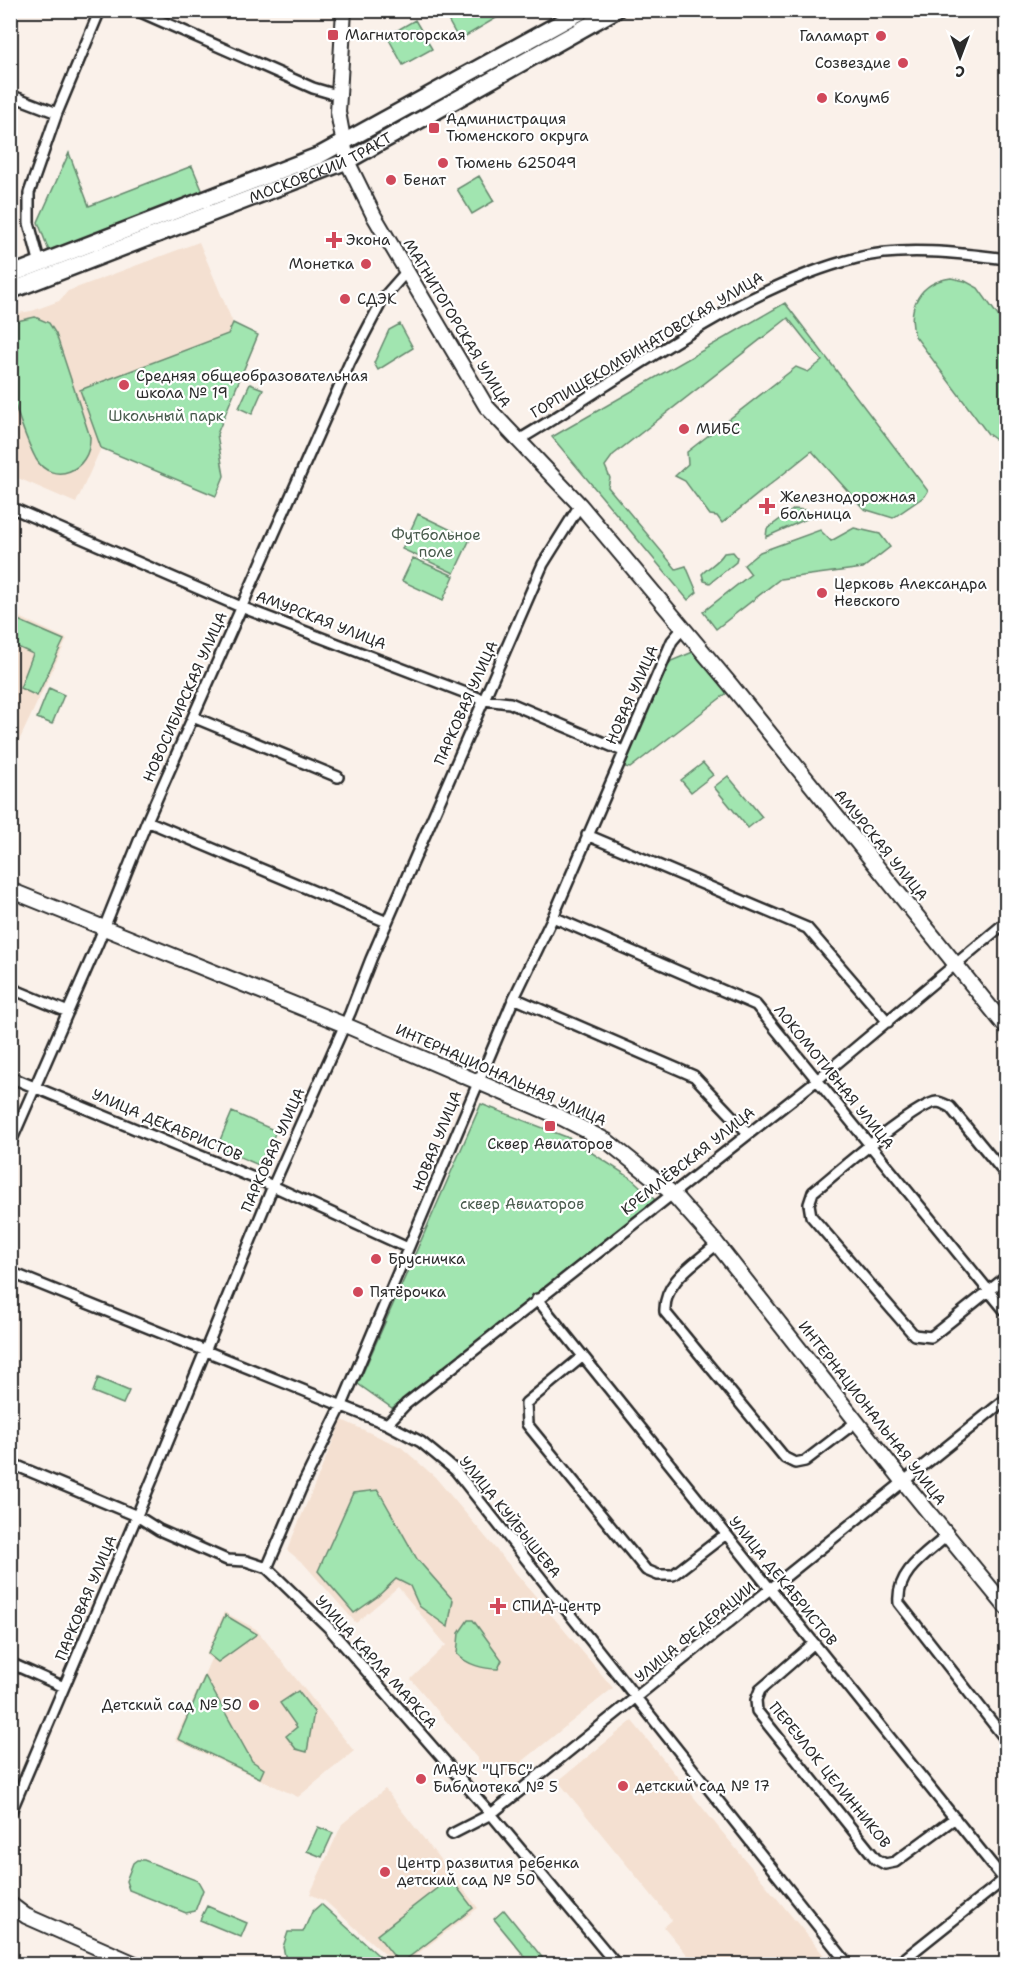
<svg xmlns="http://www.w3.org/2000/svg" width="1017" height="1975" font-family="'Shantell Sans',sans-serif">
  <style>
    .built { fill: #f4e0d1 }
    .green { fill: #a1e5b0; stroke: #66886e; stroke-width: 1.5 }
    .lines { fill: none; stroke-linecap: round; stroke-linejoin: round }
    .street-casing { stroke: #2b2b2b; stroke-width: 14 }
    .secondary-casing { stroke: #2b2b2b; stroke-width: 18 }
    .primary-casing { stroke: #2b2b2b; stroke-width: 20 }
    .street { stroke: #fff; stroke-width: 9 }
    .secondary { stroke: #fff; stroke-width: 14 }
    .primary { stroke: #fff; stroke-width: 15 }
    .poi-dot { fill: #d1495b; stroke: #fff; stroke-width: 2 }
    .labels { text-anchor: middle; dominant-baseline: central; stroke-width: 4.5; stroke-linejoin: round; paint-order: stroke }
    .poi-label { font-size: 15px; fill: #2b2b2b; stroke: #fff; text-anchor: start }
    .street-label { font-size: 15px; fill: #2b2b2b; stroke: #fff }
    .park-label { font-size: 15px; fill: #485a4c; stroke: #fff }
  </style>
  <rect width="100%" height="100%" fill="#faf1ea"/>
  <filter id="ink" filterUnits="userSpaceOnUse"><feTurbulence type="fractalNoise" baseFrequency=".0167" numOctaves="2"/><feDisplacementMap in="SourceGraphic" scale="12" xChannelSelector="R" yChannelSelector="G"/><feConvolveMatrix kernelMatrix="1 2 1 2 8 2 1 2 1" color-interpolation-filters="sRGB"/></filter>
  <g filter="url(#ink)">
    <!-- built -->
    <path class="built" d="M199,242L233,323L258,335L217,434L224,476L216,496L101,448L76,503L11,475V314L32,311L59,301L68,291Z
      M11,613L67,639L18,743L11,746Z
      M342,1420L401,1447L435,1477L613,1688L497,1782L411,1679L446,1645L398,1587L356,1623L304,1564L287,1550Z
      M224,1612L256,1629L354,1751L298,1797L175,1740L211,1659L206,1655Z
      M632,1721L723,1833L831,1964H695L664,1927L672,1920L558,1781Z
      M385,1789L478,1908L404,1964H396L325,1901L310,1894L342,1824Z"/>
    <!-- green -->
    <path class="green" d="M443,11H508L459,40Z
      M415,20L432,49L403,65L387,36Z
      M69,153L89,206L192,166L205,197L49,251L38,222Z
      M479,176L494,201L472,214L457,189Z
      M951,278L965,281L978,288L1006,327V447L988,434L915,336C906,307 920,282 951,278Z
      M785,303L928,491L925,496L893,518L864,509L812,451L722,523L717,516L710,515L685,481L675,476L688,464L687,452L796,367L808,372L822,361L788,318L613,455L605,466L610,478L608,487L676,569L686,566L697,592L688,600L552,437Z
      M35,317L49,323L56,334L90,437C91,472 52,486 36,459C27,442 15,408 11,390C7,370 10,345 11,325L17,321Z
      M233,323L258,335L217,434L224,476L216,496L101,448L80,390L228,334Z
      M400,324L413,348L378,370L374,363L389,330Z
      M250,384L263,389L252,414L239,408Z
      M794,509L805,510L811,517L766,537L767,529Z
      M418,514L470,539L454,573L402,549Z
      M854,528L880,534L890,547L863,568L780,579L716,629L703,612L751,574L744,565L760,552L820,530L831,541Z
      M733,552L737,557L736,562L710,583L704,581L702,574C709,566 718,563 724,553Z
      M413,558L454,576L443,600L402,581Z
      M11,617L64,640L37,696L20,688L33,654L11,644Z
      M693,652L727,693L630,768L620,766L671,661Z
      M49,688L64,695L52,724L37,718Z
      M703,763L713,775L691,792L681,780Z
      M728,776L762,817L748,828L714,787Z
      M481,1104L569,1138L631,1178L655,1200L392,1408L358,1384Z
      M232,1112L276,1131L261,1166L217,1147Z
      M98,1378L129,1391L123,1404L93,1392Z
      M378,1490L417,1559L453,1600L448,1627L419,1606L410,1586L396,1579L377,1597L354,1613L318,1571L353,1493Z
      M225,1615L257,1634L218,1662L208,1654Z
      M468,1620H473L502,1660L498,1669C484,1669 467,1665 457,1654L459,1633Z
      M205,1676L252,1761L264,1769L260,1778L178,1739Z
      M298,1691L314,1712L307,1752L296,1749L286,1736L297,1727L280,1703Z
      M318,1827L333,1833L322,1857L307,1851Z
      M137,1860H144L198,1881L203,1890L195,1911L186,1913L129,1890L126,1881L133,1863Z
      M450,1878L473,1908L400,1964L377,1935Z
      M321,1904L388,1964H304L286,1960L283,1947L288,1932H303L312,1912Z
      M207,1906L247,1923L241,1937L200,1920Z
      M504,1910L545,1961L541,1964H531L494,1919Z"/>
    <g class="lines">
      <!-- street casing -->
      <g class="street-casing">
        <path id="street" d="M136,10L313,88L337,95
          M10,95L57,113
          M40,264L29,223V193L57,113L100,10
          M517,441C623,379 737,288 857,258C901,246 961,253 1006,259
          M10,507L241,607L484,700L510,703L623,751
          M193,717L338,777
          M147,821L387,922
          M587,835L807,928L888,1022
          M553,917L756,1005L1006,1312
          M10,988L68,1012
          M514,998L694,1076L748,1133
          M10,1077L273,1186L408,1248
          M10,1144L98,943L147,821L350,362L384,297L406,272
          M1006,1175L950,1107C946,1105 941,1102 937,1102C916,1103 833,1176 813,1192L809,1204L811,1216L914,1335L931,1337L1006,1277
          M717,1244C696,1263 663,1281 665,1312L785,1458L795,1463L805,1461L856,1422
          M10,1272L387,1424L421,1442L455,1470L848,1964
          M537,1299L1006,1882
          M583,1356L526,1403L527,1424L646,1570L658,1575H673L726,1534
          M387,1424L406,1404L817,1080L1006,922
          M10,1463L137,1516L159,1530L227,1560L246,1561L267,1568L328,1627L491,1814L616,1964
          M949,1534C927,1554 896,1571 899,1603L1006,1740
          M267,1568L303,1484L342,1405L514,998L553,917L672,641L683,628
          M814,1643L760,1690L756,1700L757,1711L876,1859L885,1864L895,1862L955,1818
          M10,1663L64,1687
          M10,1814L155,1473L273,1186L350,1013L371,959L543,564L580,505
          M452,1834L491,1814L1006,1399
          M898,1964L1006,1878"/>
      </g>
      <!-- secondary casing -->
      <g class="secondary-casing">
        <path id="secondary" d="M344,10L338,112L347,161L374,216L486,406L580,505L730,684L1006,1027
          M10,890L345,1025L562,1118L607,1141L672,1193L717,1244L903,1481L1006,1607
          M10,1904L26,1916L135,1964"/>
      </g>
      <!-- primary casing -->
      <g class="primary-casing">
        <g id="primary">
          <path d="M10,275L320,155L584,10"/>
          <path id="s1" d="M10,291L347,161L616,10"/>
        </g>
      </g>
      <!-- street -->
      <use href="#street" class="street"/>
      <!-- secondary -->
      <use href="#secondary" class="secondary"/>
      <!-- primary -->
      <use href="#primary" class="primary"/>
    </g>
  </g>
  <!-- markers -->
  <g class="poi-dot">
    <rect x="327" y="29" width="12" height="12" rx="3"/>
    <circle cx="881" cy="36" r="6"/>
    <circle cx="903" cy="63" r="6"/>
    <circle cx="822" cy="98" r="6"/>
    <rect x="428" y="122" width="12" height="12" rx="3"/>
    <circle cx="443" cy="163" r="6"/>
    <circle cx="391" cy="180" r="6"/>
    <path d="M331 231h6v6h6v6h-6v6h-6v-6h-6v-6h6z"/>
    <circle cx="366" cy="264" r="6"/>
    <circle cx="345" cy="299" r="6"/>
    <circle cx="124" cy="385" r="6"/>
    <circle cx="684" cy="429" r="6"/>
    <path d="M764 497h6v6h6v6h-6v6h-6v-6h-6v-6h6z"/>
    <circle cx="822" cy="593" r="6"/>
    <rect x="544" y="1120" width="12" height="12" rx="3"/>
    <circle cx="376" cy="1259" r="6"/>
    <circle cx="358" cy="1292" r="6"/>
    <path d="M495 1597h6v6h6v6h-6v6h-6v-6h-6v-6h6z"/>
    <circle cx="254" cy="1705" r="6"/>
    <circle cx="421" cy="1779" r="6"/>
    <circle cx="623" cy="1786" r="6"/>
    <circle cx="385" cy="1872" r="6"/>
  </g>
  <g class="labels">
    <!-- poi labels -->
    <g class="poi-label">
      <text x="345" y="35">Магнитогорская</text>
      <text x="869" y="36" text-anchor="end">Галамарт</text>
      <text x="891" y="63" text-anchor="end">Созвездие</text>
      <text x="834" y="98">Колумб</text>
      <text x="446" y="119">Администрация<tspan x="446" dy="17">Тюменского округа</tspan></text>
      <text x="455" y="163">Тюмень 625049</text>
      <text x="403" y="180">Бенат</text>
      <text x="346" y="240">Экона</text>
      <text x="354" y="264" text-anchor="end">Монетка</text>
      <text x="357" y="299">СДЭК</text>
      <text x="136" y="376">Средняя общеобразовательная<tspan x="136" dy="17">школа № 19</tspan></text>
      <text x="696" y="429">МИБС</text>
      <text x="780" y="497">Железнодорожная<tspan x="780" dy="17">больница</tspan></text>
      <text x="834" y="584">Церковь Александра<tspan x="834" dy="17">Невского</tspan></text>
      <text x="550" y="1144" text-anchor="middle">Сквер Авиаторов</text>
      <text x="388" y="1259">Брусничка</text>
      <text x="370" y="1292">Пятёрочка</text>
      <text x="512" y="1606">СПИД-центр</text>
      <text x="242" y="1705" text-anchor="end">Детский сад № 50</text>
      <text x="433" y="1770">МАУК "ЦГБС"<tspan x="433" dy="17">Библиотека № 5</tspan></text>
      <text x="635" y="1786">детский сад № 17</text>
      <text x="397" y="1863">Центр развития ребенка<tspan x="397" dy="17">детский сад № 50</tspan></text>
    </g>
    <!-- street labels -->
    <g class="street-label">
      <text stroke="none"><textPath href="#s1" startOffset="334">МОСКОВСКИЙ ТРАКТ</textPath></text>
      <text transform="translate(457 323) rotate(59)">МАГНИТОГОРСКАЯ УЛИЦА</text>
      <text transform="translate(647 345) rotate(-31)">ГОРПИЩЕКОМБИНАТОВСКАЯ УЛИЦА</text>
      <text transform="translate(321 620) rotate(21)">АМУРСКАЯ УЛИЦА</text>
      <text transform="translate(632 695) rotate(-66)">НОВАЯ УЛИЦА</text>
      <text transform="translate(185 697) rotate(-66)">НОВОСИБИРСКАЯ УЛИЦА</text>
      <text transform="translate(466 703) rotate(-66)">ПАРКОВАЯ УЛИЦА</text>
      <text transform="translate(881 845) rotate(51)">АМУРСКАЯ УЛИЦА</text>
      <text transform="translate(501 1075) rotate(24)">ИНТЕРНАЦИОНАЛЬНАЯ УЛИЦА</text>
      <text transform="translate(834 1077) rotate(51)">ЛОКОМОТИВНАЯ УЛИЦА</text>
      <text transform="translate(167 1125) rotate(23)">УЛИЦА ДЕКАБРИСТОВ</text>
      <text transform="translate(437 1141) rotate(-68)">НОВАЯ УЛИЦА</text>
      <text transform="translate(273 1150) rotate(-66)">ПАРКОВАЯ УЛИЦА</text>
      <text transform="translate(688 1161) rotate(-38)">КРЕМЛЁВСКАЯ УЛИЦА</text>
      <text transform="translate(872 1413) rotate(52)">ИНТЕРНАЦИОНАЛЬНАЯ УЛИЦА</text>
      <text transform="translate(510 1517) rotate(51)">УЛИЦА КУЙБЫШЕВА</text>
      <text transform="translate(783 1581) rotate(51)">УЛИЦА ДЕКАБРИСТОВ</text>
      <text transform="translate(86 1598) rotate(-67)">ПАРКОВАЯ УЛИЦА</text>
      <text transform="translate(695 1632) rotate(-39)">УЛИЦА ФЕДЕРАЦИИ</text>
      <text transform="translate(376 1662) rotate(48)">УЛИЦА КАРЛА МАРКСА</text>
      <text transform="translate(830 1775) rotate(51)">ПЕРЕУЛОК ЦЕЛИННИКОВ</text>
    </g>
    <!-- park labels -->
    <g class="park-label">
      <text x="166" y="416">Школьный парк</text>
      <text x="436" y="535">Футбольное<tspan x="436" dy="17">поле</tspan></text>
      <text x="522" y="1204">сквер Авиаторов</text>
    </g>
  </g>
  <!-- margin -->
  <rect width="1017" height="1975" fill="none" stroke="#fff" stroke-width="36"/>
  <rect x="18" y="18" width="981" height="1939" fill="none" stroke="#2b2b2b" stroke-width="2" filter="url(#ink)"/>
  <!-- north arrow -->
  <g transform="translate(960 57) rotate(180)" stroke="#ffffff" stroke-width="4.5" paint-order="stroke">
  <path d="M0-4.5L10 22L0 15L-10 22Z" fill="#2b2b2b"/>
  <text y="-9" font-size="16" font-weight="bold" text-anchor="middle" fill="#2b2b2b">С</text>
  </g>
</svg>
